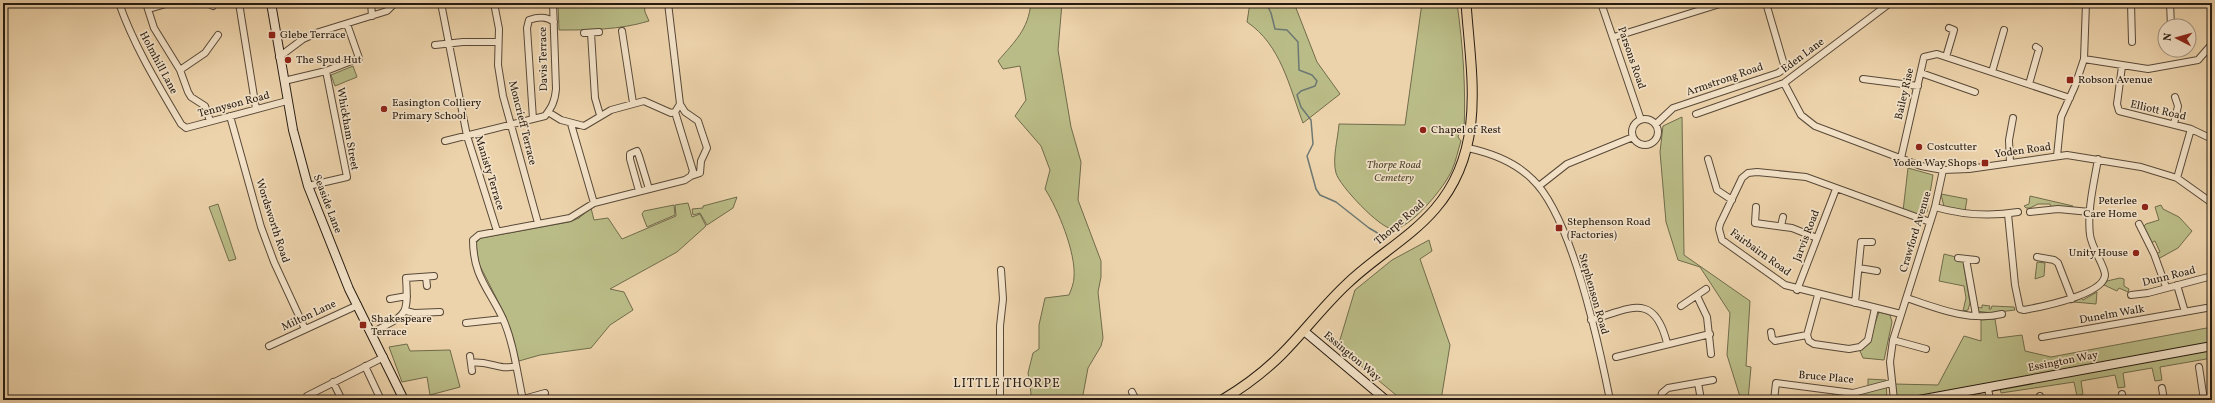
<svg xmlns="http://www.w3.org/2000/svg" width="2215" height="403" font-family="Vollkorn,serif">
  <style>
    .green { fill: #babc87; stroke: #706c4c }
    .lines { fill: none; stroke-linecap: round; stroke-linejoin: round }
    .stream { stroke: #6d7873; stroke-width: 1.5 }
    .street-casing { stroke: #584938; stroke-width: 8 }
    .secondary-casing { stroke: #261b11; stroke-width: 10 }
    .primary-casing { stroke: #261b11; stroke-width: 11 }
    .street { stroke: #f3e2c8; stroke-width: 6 }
    .secondary { stroke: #f3e2c8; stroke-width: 8 }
    .primary { stroke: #edd3ab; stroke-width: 9 }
    .poi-dot { fill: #8f2418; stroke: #f3e2c8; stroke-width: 1.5 }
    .labels { text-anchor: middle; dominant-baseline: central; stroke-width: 3.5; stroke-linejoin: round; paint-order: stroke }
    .poi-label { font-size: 11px; fill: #261b11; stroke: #f3e2c8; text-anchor: start }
    .street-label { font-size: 11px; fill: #261b11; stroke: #f3e2c8 }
    .park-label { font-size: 11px; font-style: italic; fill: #524b34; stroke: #f3e2c8 }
    .quarter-label { font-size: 13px; letter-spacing: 1px; fill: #261b11; stroke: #f3e2c8 }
  </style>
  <rect width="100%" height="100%" fill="#edd3ab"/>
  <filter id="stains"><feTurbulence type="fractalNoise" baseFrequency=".005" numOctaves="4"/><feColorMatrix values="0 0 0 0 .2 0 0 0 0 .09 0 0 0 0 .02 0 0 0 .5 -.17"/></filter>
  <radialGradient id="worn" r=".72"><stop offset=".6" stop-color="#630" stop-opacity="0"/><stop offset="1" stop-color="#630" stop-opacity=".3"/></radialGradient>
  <!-- green -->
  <path class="green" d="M558,3H644L645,12L649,21C619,30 590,30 559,30Z
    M1031,3H1062L1058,50L1071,127L1081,162L1078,200L1101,261V277L1098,292L1103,338L1101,346L1088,368L1082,400H1030L1031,393L1028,373L1033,353L1039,349V325L1045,298L1069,295C1071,290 1074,283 1074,277C1076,253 1058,209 1045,189L1050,170L1041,146L1015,116L1026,100L1020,66L1003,69L998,61C1015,41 1028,30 1031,3Z
    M1250,3H1294L1317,62L1340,94L1303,123C1289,86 1281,45 1247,22Z
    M1422,3H1457C1463,46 1466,88 1464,131L1459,133L1458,137L1461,141C1458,150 1456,161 1452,170C1446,185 1411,229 1393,229C1380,229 1339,185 1336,173C1332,158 1338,139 1339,124L1405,125Z
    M353,66L357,77L335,86L331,75Z
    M1682,117L1684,255L1750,301L1746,366L1751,367L1748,400H1741L1727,355L1730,313L1700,267L1678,260L1666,222L1660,152L1663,126Z
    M1908,168L1933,175L1927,212L1921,217L1903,211Z
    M1941,194L1967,199L1965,211L1944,207Z
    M2030,196L2073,206L2072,208H2051L2050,204H2038L2030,208H2026L2024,206L2029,204Z
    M737,197L733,208L707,225L700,213L693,215L692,209L703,208V206Z
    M688,203L692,217L700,214L706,226L677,252L610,289L624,292L633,310L610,325L591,348L540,355L519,361L506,317L478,262L476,243L481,238L569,222L579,218L591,208L594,220L608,218L622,239L676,216L675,205Z
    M218,204L236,259L229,261L209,207Z
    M674,205L675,215L647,227L642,214L644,211Z
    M2161,205L2163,209L2179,217L2192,231L2178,248L2158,259L2156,254L2160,252L2155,241L2151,243L2143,227L2146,224L2159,220L2155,207Z
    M1429,240L1432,251L1420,259L1450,345L1441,400H1402L1343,351L1339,343L1355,290L1392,260Z
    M1944,254L1956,257L1963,261L1970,303L1968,310L1963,311L1966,298L1964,286L1939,281Z
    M2037,262L2045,263L2044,276L2035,279Z
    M2120,278L2124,279V286L2129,289L2128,292L2119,288L2117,291L2104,285L2107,281Z
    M2097,292L2096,304L2074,302L2081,298L2083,300Z
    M1982,305L1990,306L1989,309H1991L1992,306L2014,307L2015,310L1991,313L1977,311L1976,307L1982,308Z
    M1879,312L1890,315L1892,322L1884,360L1863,358L1860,351L1868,344Z
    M1995,319L1998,338L2022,335L2025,351L2051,357L2212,327V343L1904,400L1897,399L1893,384L1938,385L1964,336L1981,341V320Z
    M407,344L410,351L450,350L460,387L430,395L427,377L402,382L389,347Z
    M2212,349V358L2160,367L2162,380L2155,381L2152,368L2123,373L2125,387L2118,388L2115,375L2081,381L2083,394L2077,396L2074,382L2001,393L2000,388Z
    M1868,379L1886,380L1887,400H1832L1833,390H1868Z"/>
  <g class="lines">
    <!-- stream -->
    <path class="stream" d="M1266,3L1271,13L1275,29L1287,30L1298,42L1299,70L1312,75L1317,81L1315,86L1301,91L1297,95L1301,107L1311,120L1313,144L1307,156L1316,189L1320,195L1336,202L1369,228L1381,235"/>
    <!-- street casing -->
    <g class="street-casing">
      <path id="street" d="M119,3C134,46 158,85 181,124L186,128L287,101
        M146,3L154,28L180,70L188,92L191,97L205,106L210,121
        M207,3L213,6
        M239,3L256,109
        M371,3L372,16
        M441,3L467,136L497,231
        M494,3L499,29L498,65L503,96L538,223
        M1601,3L1641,120
        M2131,3L2132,42
        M2170,3L2171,26
        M149,9L169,3
        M622,31L633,103
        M584,33L599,32
        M591,33L595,98L600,115
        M1614,37L1723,3
        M435,45L463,42H498
        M279,57L303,39L319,32L387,11L395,3
        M1946,57L1954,30L1949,28
        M2084,59L2148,69L2198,60L2212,44
        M2122,66L2117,104L2119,111L2191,129L2212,139
        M180,70L205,53L218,35
        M1992,72L2004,30
        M1921,73L1975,92
        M1863,79L1918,86
        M284,81L326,71L359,58L347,24
        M1784,83L1801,115L1815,126L1921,166L1943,170L1969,169L2067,155L2141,167L2177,178L2212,203
        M2029,84L2039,49L2036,47
        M680,104L685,112L698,121L707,148L701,161L700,173L691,176
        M548,112L561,120L584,126L611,110L644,101L671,113L675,112L680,104L668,3
        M1696,114L1784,83L1890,3
        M230,116L261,227L274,262L305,329
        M1632 132a13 13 0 1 1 26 0a13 13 0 1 1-26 0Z
        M533,119L527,28L529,20C538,17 546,16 554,22
        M571,124L594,203
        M1656,124L1673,108L1778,73L1785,68L1766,3
        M2174,124L2178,106L2175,97
        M445,141L545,116C552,107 555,101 556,89L553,3
        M1468,148C1491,153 1514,161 1532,179C1572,216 1599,345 1610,400
        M2057,156L2061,117L2075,86L2084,59L2086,3
        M1901,158L1924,57L1937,54L2070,98
        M1708,159L1717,190L1732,200
        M2010,163L2009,140L2013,118
        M2177,178L2191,129
        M308,186L347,177L326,71
        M1539,186L1567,164L1633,137
        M639,191L630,159V154L637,151L639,156L649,189
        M1756,207L1755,223L1792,228L1817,238
        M1935,207C1963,215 1988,217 2018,212
        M2030,212L2058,209L2090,212
        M2008,214L2015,285L2020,309L2024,310C2040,307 2104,295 2105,275C2105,266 2092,249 2090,235C2087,210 2094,183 2098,159
        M2139,224L2154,254L2166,287
        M1781,226L1783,217
        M2037,257L2054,260L2058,263L2072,299
        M1958,258L1976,260
        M1966,259L1976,315
        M1859,268L1877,271
        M426,277L427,286
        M2177,285L2185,312
        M1797,290L1836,189
        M1818,295L1807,335L1809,341L1814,344L1849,349L1860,347L1868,340L1875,308
        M2131,295L2148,293L2212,276
        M1697,296L1707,317L1711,354
        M1907,298C1936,308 1970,322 2002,314
        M390,299L407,296
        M1855,303L1861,242H1872
        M1681,306L1706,289
        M406,311L414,313L440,312
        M1901,314L1785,285L1722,240L1719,229L1720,224L1742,178L1748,173L1757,172L1806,177L1930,222
        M1591,320C1630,309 1654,291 1667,343
        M466,323L503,319
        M1771,332L1772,338L1775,341L1807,335
        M372,333C405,314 409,319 406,278L434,276
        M2042,337L2212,307
        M1893,340L1926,349
        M269,346L358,305
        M470,356L472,371
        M1616,357L1710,334
        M471,363C487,360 500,371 515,366
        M365,366L381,400
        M2199,367L2204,400
        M333,382L342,400
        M1698,383L1701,400
        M1988,388L1990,400
        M2162,388L2164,400
        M1132,392L1136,400
        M2122,394L2123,400
        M2040,396L2041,400
        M306,400L307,396L384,357
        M520,400L545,393
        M523,400C517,373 514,344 503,319C489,289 473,276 473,240L479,235L570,218L594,203L685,180L691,176L693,171L675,112
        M1000,400V326L1003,299L1001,270
        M1660,400L1662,393L1668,388L1713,380
        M1774,400L1776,383L1853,393L1891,383
        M1894,400L1890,362L1893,340L1935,207L1943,170"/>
    </g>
    <!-- secondary casing -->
    <g class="secondary-casing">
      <path id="secondary" d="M271,3L293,130L308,186L349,289L404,400
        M1304,331L1386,400
        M1919,400L2212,346"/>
    </g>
    <!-- primary casing -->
    <g class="primary-casing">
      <path id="primary" d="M1222,400C1244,387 1264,372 1282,354C1305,331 1324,305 1348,283C1375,257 1410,238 1435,209C1487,149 1471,75 1466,3"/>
    </g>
    <!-- street -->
    <use href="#street" class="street"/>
    <!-- secondary -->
    <use href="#secondary" class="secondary"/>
    <!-- primary -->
    <use href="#primary" class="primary"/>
  </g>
  <!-- markers -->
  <g class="poi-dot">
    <rect x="268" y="31" width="8" height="8" rx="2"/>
    <circle cx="288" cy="60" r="4"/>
    <rect x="2066" y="76" width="8" height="8" rx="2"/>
    <circle cx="384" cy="109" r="4"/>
    <circle cx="1423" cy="130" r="4"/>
    <circle cx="1919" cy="147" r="4"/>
    <rect x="1981" y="159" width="8" height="8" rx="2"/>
    <circle cx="2145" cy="207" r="4"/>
    <rect x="1555" y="224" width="8" height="8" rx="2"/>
    <circle cx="2136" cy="253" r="4"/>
    <rect x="359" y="321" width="8" height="8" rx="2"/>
  </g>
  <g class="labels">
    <!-- poi labels -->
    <g class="poi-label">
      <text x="280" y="35">Glebe Terrace</text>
      <text x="296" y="60">The Spud Hut</text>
      <text x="2078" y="80">Robson Avenue</text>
      <text x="392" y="103">Easington Colliery<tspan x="392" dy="13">Primary School</tspan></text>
      <text x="1431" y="130">Chapel of Rest</text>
      <text x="1927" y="147">Costcutter</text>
      <text x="1977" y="163" text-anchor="end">Yoden Way Shops</text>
      <text x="2137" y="201" text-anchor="end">Peterlee<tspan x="2137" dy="13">Care Home</tspan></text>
      <text x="1567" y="222">Stephenson Road<tspan x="1567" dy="13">(Factories)</tspan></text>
      <text x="2128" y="253" text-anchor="end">Unity House</text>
      <text x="371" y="319">Shakespeare<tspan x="371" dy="13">Terrace</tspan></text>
    </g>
    <!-- street labels -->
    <g class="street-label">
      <text transform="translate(1803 56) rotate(-37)">Eden Lane</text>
      <text transform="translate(1631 58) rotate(71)">Parsons Road</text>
      <text transform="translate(544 59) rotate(-91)">Davis Terrace</text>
      <text transform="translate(158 63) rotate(62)">Holmhill Lane</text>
      <text transform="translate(1725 80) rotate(-19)">Armstrong Road</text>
      <text transform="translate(1905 94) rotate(-77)">Bailey Rise</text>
      <text transform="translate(234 105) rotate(-15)">Tennyson Road</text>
      <text transform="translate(2158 111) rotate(13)">Elliott Road</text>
      <text transform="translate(522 123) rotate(76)">Moncrieff Terrace</text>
      <text transform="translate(347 129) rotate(80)">Whickham Street</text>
      <text transform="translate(2023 151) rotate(-8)">Yoden Road</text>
      <text transform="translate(489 173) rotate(73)">Manisty Terrace</text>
      <text transform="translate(327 204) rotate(69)">Seaside Lane</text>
      <text transform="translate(272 221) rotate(72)">Wordsworth Road</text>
      <text transform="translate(1400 223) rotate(-41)">Thorpe Road</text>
      <text transform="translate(1916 232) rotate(-73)">Crawford Avenue</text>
      <text transform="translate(1807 236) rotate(-69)">Jarvis Road</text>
      <text transform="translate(1760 253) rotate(36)">Fairbairn Road</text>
      <text transform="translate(2169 277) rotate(-14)">Dunn Road</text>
      <text transform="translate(1593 294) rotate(74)">Stephenson Road</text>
      <text transform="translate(2112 315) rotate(-10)">Dunelm Walk</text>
      <text transform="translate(309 316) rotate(-25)">Milton Lane</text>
      <text transform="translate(1352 357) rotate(40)">Essington Way</text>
      <text transform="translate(2063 362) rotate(-11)">Essington Way</text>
      <text transform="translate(1826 378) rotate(5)">Bruce Place</text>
    </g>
    <!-- park labels -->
    <g class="park-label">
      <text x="1394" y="165">Thorpe Road<tspan x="1394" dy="13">Cemetery</tspan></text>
    </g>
    <!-- quarter labels -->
    <g class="quarter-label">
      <text x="1007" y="384">LITTLE THORPE</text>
    </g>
  </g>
  <!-- margin -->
  <rect width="2215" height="403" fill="none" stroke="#edd3ab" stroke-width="16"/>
  <rect x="4" y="4" width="2207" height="395" fill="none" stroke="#261b11" stroke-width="2"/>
  <rect x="8" y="8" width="2199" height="387" fill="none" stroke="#261b11"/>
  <!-- north arrow -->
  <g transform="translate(2177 38) rotate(276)"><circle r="19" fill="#f3e2c8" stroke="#a1927f"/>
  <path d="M0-3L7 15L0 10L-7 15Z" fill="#8f2418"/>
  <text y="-6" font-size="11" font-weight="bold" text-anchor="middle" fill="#261b11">N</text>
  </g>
  <rect width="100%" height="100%" filter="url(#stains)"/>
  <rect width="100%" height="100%" fill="url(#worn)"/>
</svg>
